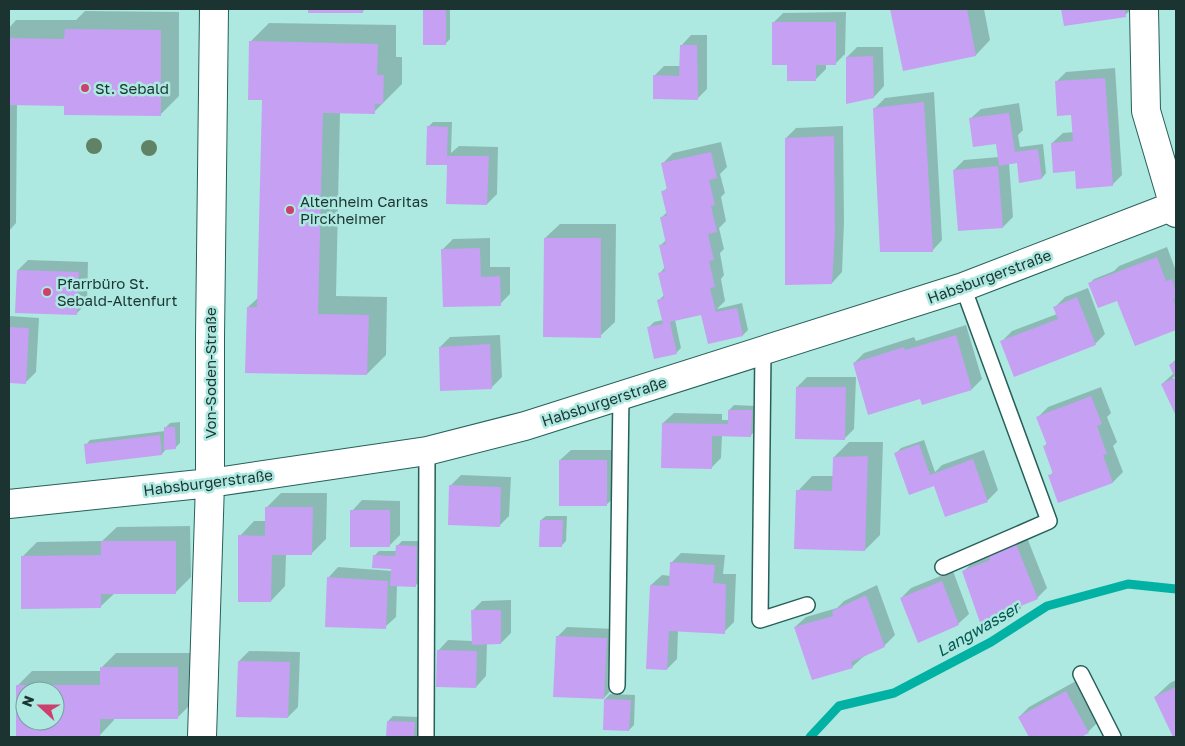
<svg xmlns="http://www.w3.org/2000/svg" width="1185" height="746" font-family="'Golos Text',sans-serif">
  <style>
    .shadow { fill: #0003; fill-rule: evenodd }
    .lines { fill: none; stroke-linecap: round; stroke-linejoin: round }
    .stream { stroke: #01b2a4; stroke-width: 9 }
    .building { fill: #c6a0f2; fill-rule: evenodd }
    .service-casing { stroke: #266059; stroke-width: 18 }
    .minor-casing { stroke: #266059; stroke-width: 30 }
    .service { stroke: #fff; stroke-width: 15 }
    .minor { stroke: #fff; stroke-width: 28 }
    .tree { fill: #618365 }
    .poi-dot { fill: #cd406d; stroke: #ade9e0; stroke-width: 2 }
    .labels { text-anchor: middle; dominant-baseline: central; stroke-width: 5; stroke-linejoin: round; paint-order: stroke }
    .poi-label { font-size: 15px; fill: #1c3431; stroke: #ade9e0; text-anchor: start }
    .street-label { font-size: 15px; fill: #1c3431; stroke: #ade9e0 }
    .water-label { font-size: 16px; font-style: italic; fill: #025851; stroke: #ade9e0 }
  </style>
  <rect width="100%" height="100%" fill="#ade9e0"/>
  <!-- shadow -->
  <path class="shadow" d="M309,9H365L362,12H309Z
    M425,9H450V39L445,44H425Z
    M891,9H984L990,40L976,55L904,70Z
    M1062,9H1132L1125,15L1065,25Z
    M85,11L179,12V96L160,115L65,104H17L16,223L9,231V28L16,20H76Z
    M846,12L845,54L835,64H826V69L816,79L788,64L773,23L783,13Z
    M269,23L396,25V57H402V84L374,112H340L336,296L387,297L386,355L367,374L248,307L259,297L263,98L250,42Z
    M691,35H707V89L697,99L654,76L664,66H681V46Z
    M857,47H883L884,86L874,97L847,57Z
    M1115,68L1122,175L1112,185L1076,170L1052,143L1063,133L1074,132L1072,113L1056,82L1066,72Z
    M934,92L942,240L932,251L875,108L885,98Z
    M1019,103L1023,130L1018,135L1020,147L1043,144L1046,173L1042,178L1018,162L1009,163L1013,217L1003,227L954,170L964,160L999,157L997,142L970,119L981,109Z
    M433,122H452L451,153L459,146L498,147L497,194L487,204L448,162L428,127Z
    M843,126L844,222L842,272L832,283L786,138L796,128Z
    M721,142L727,167L720,174L725,193L721,197L726,221L719,228L724,249L720,253L724,275L721,279L725,301L717,309L742,303L748,330L743,335L709,343L705,313L675,320L681,348L676,353L649,327L654,322L663,320L659,300L664,295L660,273L665,267L660,246L666,240L661,218L667,212L663,192L668,187L662,164L673,153Z
    M560,224H616L615,322L600,336L545,238Z
    M490,238V267H510V294L500,304L443,249L453,239Z
    M1167,247L1176,271V329L1135,344L1118,298L1089,284L1094,279L1114,271L1119,266Z
    M28,260L88,262L87,303L77,313L18,270Z
    M1088,288L1105,334L1095,344L1002,341L1012,331L1057,314L1055,307L1065,297Z
    M9,316L39,318L36,372L26,382L9,381Z
    M966,325L982,379L972,389L854,363L864,353L914,337L916,341Z
    M500,335L502,377L491,388L440,347L450,337Z
    M1176,359V376L1173,377V380L1176,378V413L1162,384L1174,373L1170,365Z
    M807,377H856L854,429L844,439L797,387Z
    M1101,387L1111,413L1107,417L1117,442L1113,446L1123,472L1113,482L1059,502L1050,476L1053,472L1044,447L1047,443L1038,417L1048,407Z
    M734,405L757,406L756,430L751,435H722L721,458L711,468L663,423L674,413L722,414V420H729V410Z
    M180,422V443L175,448H167L162,454L86,445L90,440L165,431V428L170,423Z
    M924,440L935,472L942,465L984,450L998,490L988,500L945,515L934,484L896,453L901,448Z
    M849,442H883L880,535L865,550L798,491L812,476H834V457Z
    M571,450H617V495L606,505L560,460Z
    M461,475L511,477L509,516L499,526L451,485Z
    M281,493H327L326,539L311,554H286L285,586L271,601L240,536L254,521H266V508Z
    M362,500L400,501V535L390,545L352,511Z
    M546,516H567L566,541L561,546L541,520Z
    M190,526L191,577L176,592L115,593L100,607L22,557L37,542L102,541L117,527Z
    M1026,535L1047,588L1037,598L1020,605L1021,608L1011,618L963,572L974,561L991,555Z
    M402,541H422L420,581L415,586L397,585L396,617L385,627L328,578L338,567L392,571V568L374,556L379,551H397V546Z
    M681,553L725,555L723,574H736L734,622L724,632L678,630L677,659L667,669L651,585L662,575L671,576V563Z
    M953,571L969,614L958,624L901,598L911,588Z
    M877,585L895,635L884,646L863,657L852,667L795,627L806,617L837,608L844,601Z
    M511,600V633L501,643H487L486,676L476,687L438,651L448,640L473,641L472,611L482,601Z
    M567,627L616,629L614,687L604,698L557,637Z
    M249,651L300,652L298,707L288,717L239,661Z
    M116,653H192V703L177,718H114V720L100,735L17,736V686L32,671H101V668ZM25,691H55V721H25Z
    M1176,680V737H1175L1155,697L1170,683Z
    M1076,681L1098,722L1088,732L1078,737H1030L1019,717L1029,707Z
    M610,694L635,695L634,725L629,730L605,699Z
    M393,716L419,717V737H387L388,721Z
    M447,736L509,737H445Z"/>
  <g class="lines">
    <!-- stream -->
    <path class="stream" d="M810,737L839,706L894,693L991,642L1047,606L1128,584L1176,589"/>
  </g>
  <!-- building -->
  <path class="building" d="M308,9H363V13H308Z
    M423,9H446V45H423Z
    M890,9H967L976,56L903,71Z
    M1061,9H1125L1126,17L1064,26Z
    M772,22H836V65H816V81H787V65H772Z
    M65,29L161,30V116L64,115V106L9,105V38L64,39Z
    M249,41L378,44L377,75H384L383,104H375V114L323,113L318,314L369,315L367,375L245,373L247,307H257L262,100H248Z
    M680,45H697L698,100L653,99V75L679,76Z
    M873,56L874,98L846,104V57Z
    M1105,78L1113,186L1076,189L1075,171L1053,173L1051,143L1073,141L1071,115L1057,116L1055,81Z
    M924,102L933,252H880L873,108Z
    M1009,113L1015,152L1038,149L1042,179L1019,183L1017,163L999,166L996,144L973,147L969,118Z
    M427,126L448,127L447,156H489L487,205L446,204L447,165H426Z
    M834,136L835,233L832,284L785,285V138Z
    M711,152L717,178L709,180L715,205L711,206L717,232L708,234L714,260L709,261L715,287L710,288L716,312L737,308L743,336L708,344L701,315L670,322L677,354L654,359L647,327L663,324L657,300L664,298L658,273L665,271L659,245L666,244L660,217L667,216L661,191L667,190L661,163Z
    M998,166L1003,228L958,231L953,170Z
    M544,238H601V338L543,337Z
    M480,248L481,277L500,276L501,306L443,307L441,249Z
    M1157,257L1166,281L1172,279L1176,292V298L1173,299L1176,308V330L1135,346L1117,301L1098,308L1088,283Z
    M17,270L79,272L77,315L15,313Z
    M1077,297L1096,345L1014,377L1000,341L1058,319L1053,307Z
    M9,327L29,328L26,384L9,383Z
    M956,335L972,390L922,405L920,399L868,415L853,363L904,347L905,350Z
    M490,344L492,389L440,391L439,347Z
    M1176,361V416L1161,384L1175,378L1169,365Z
    M796,387H846L845,440L795,439Z
    M1091,396L1102,424L1097,426L1107,454L1103,455L1113,483L1058,503L1048,475L1053,474L1043,446L1047,445L1036,417Z
    M728,410H752L751,437L712,436V469L661,468L662,423L728,424Z
    M164,427H175L176,449L164,450Z
    M160,435L162,455L86,464L84,444Z
    M919,444L930,475L973,459L988,502L945,517L934,486L909,495L894,453Z
    M868,456L865,551L794,549L796,490L832,491L833,457Z
    M559,460H607V506H559Z
    M449,485L501,487L500,527L448,525Z
    M265,507H313L312,555H272L271,602H238V535L265,536Z
    M350,510H390V547H350Z
    M540,520H563L562,547H539Z
    M101,541H176V594H101V608L21,609V556L101,555Z
    M1016,544L1038,599L1009,611L1012,619L983,631L962,571L990,560L988,555Z
    M396,545L417,546L416,587L390,586L391,569L372,568L373,555L395,556Z
    M670,562L715,565L713,583L726,584L725,634L669,631L667,670L646,669L650,585L669,586Z
    M327,577L388,581L386,629L325,627Z
    M942,581L959,625L918,643L900,598Z
    M866,595L885,647L851,662L853,668L812,680L794,627L833,616L832,611Z
    M471,610H501V644L472,645Z
    M556,636L607,638L604,699L631,700L629,731L603,730L604,699L553,697Z
    M437,650L477,651L476,688L436,687Z
    M238,661L290,662L288,718L236,717Z
    M100,667H178V719H100V737H16V685H100ZM25,691H55V721H25Z
    M1176,687V737H1173L1154,697Z
    M1066,691L1089,733L1081,737H1029L1018,717Z
    M387,721L415,722L414,737H386Z"/>
  <g class="lines">
    <!-- service casing -->
    <g class="service-casing">
      <path id="service" d="M763,351L760,620L807,605
        M943,567L1049,521L963,287
        M1081,674L1113,737
        M617,686L621,395
        M426,737L427,451"/>
    </g>
    <!-- minor casing -->
    <g class="minor-casing">
      <path id="minor" d="M1144,9L1146,111L1176,213
        M9,504L210,483L427,451L525,426L963,287L1176,205
        M202,737L210,483V337L214,9"/>
    </g>
    <!-- service -->
    <use href="#service" class="service"/>
    <!-- minor -->
    <use href="#minor" class="minor"/>
  </g>
  <!-- trees -->
  <g class="tree">
    <circle cx="94" cy="146" r="8"/>
    <circle cx="149" cy="148" r="8"/>
  </g>
  <!-- markers -->
  <g class="poi-dot">
    <circle cx="85" cy="88" r="5"/>
    <circle cx="290" cy="210" r="5"/>
    <circle cx="47" cy="292" r="5"/>
  </g>
  <g class="labels">
    <!-- poi labels -->
    <g class="poi-label">
      <text x="95" y="88">St. Sebald</text>
      <text x="300" y="201">Altenheim Caritas<tspan x="300" dy="17">Pirckheimer</tspan></text>
      <text x="57" y="283">Pfarrbüro St.<tspan x="57" dy="17">Sebald-Altenfurt</tspan></text>
    </g>
    <!-- street labels -->
    <g class="street-label">
      <text transform="translate(989 276) rotate(-20)">Habsburgerstraße</text>
      <text transform="translate(210 373) rotate(-90)">Von-Soden-Straße</text>
      <text transform="translate(604 401) rotate(-18)">Habsburgerstraße</text>
      <text transform="translate(208 482) rotate(-7)">Habsburgerstraße</text>
    </g>
    <!-- water labels -->
    <g class="water-label">
      <text transform="translate(978 629) rotate(-30)">Langwasser</text>
    </g>
  </g>
  <!-- border -->
  <rect width="1185" height="746" fill="none" stroke="#1c3431" stroke-width="20"/>
  <!-- north arrow -->
  <g transform="translate(40 706) rotate(291)"><circle r="24" fill="#ade9e0" stroke="#73a19a"/>
  <path d="M0-4L9 19L0 12L-9 19Z" fill="#cd406d"/>
  <text y="-8" font-size="14" font-weight="bold" text-anchor="middle" fill="#1c3431">N</text>
  </g>
</svg>
